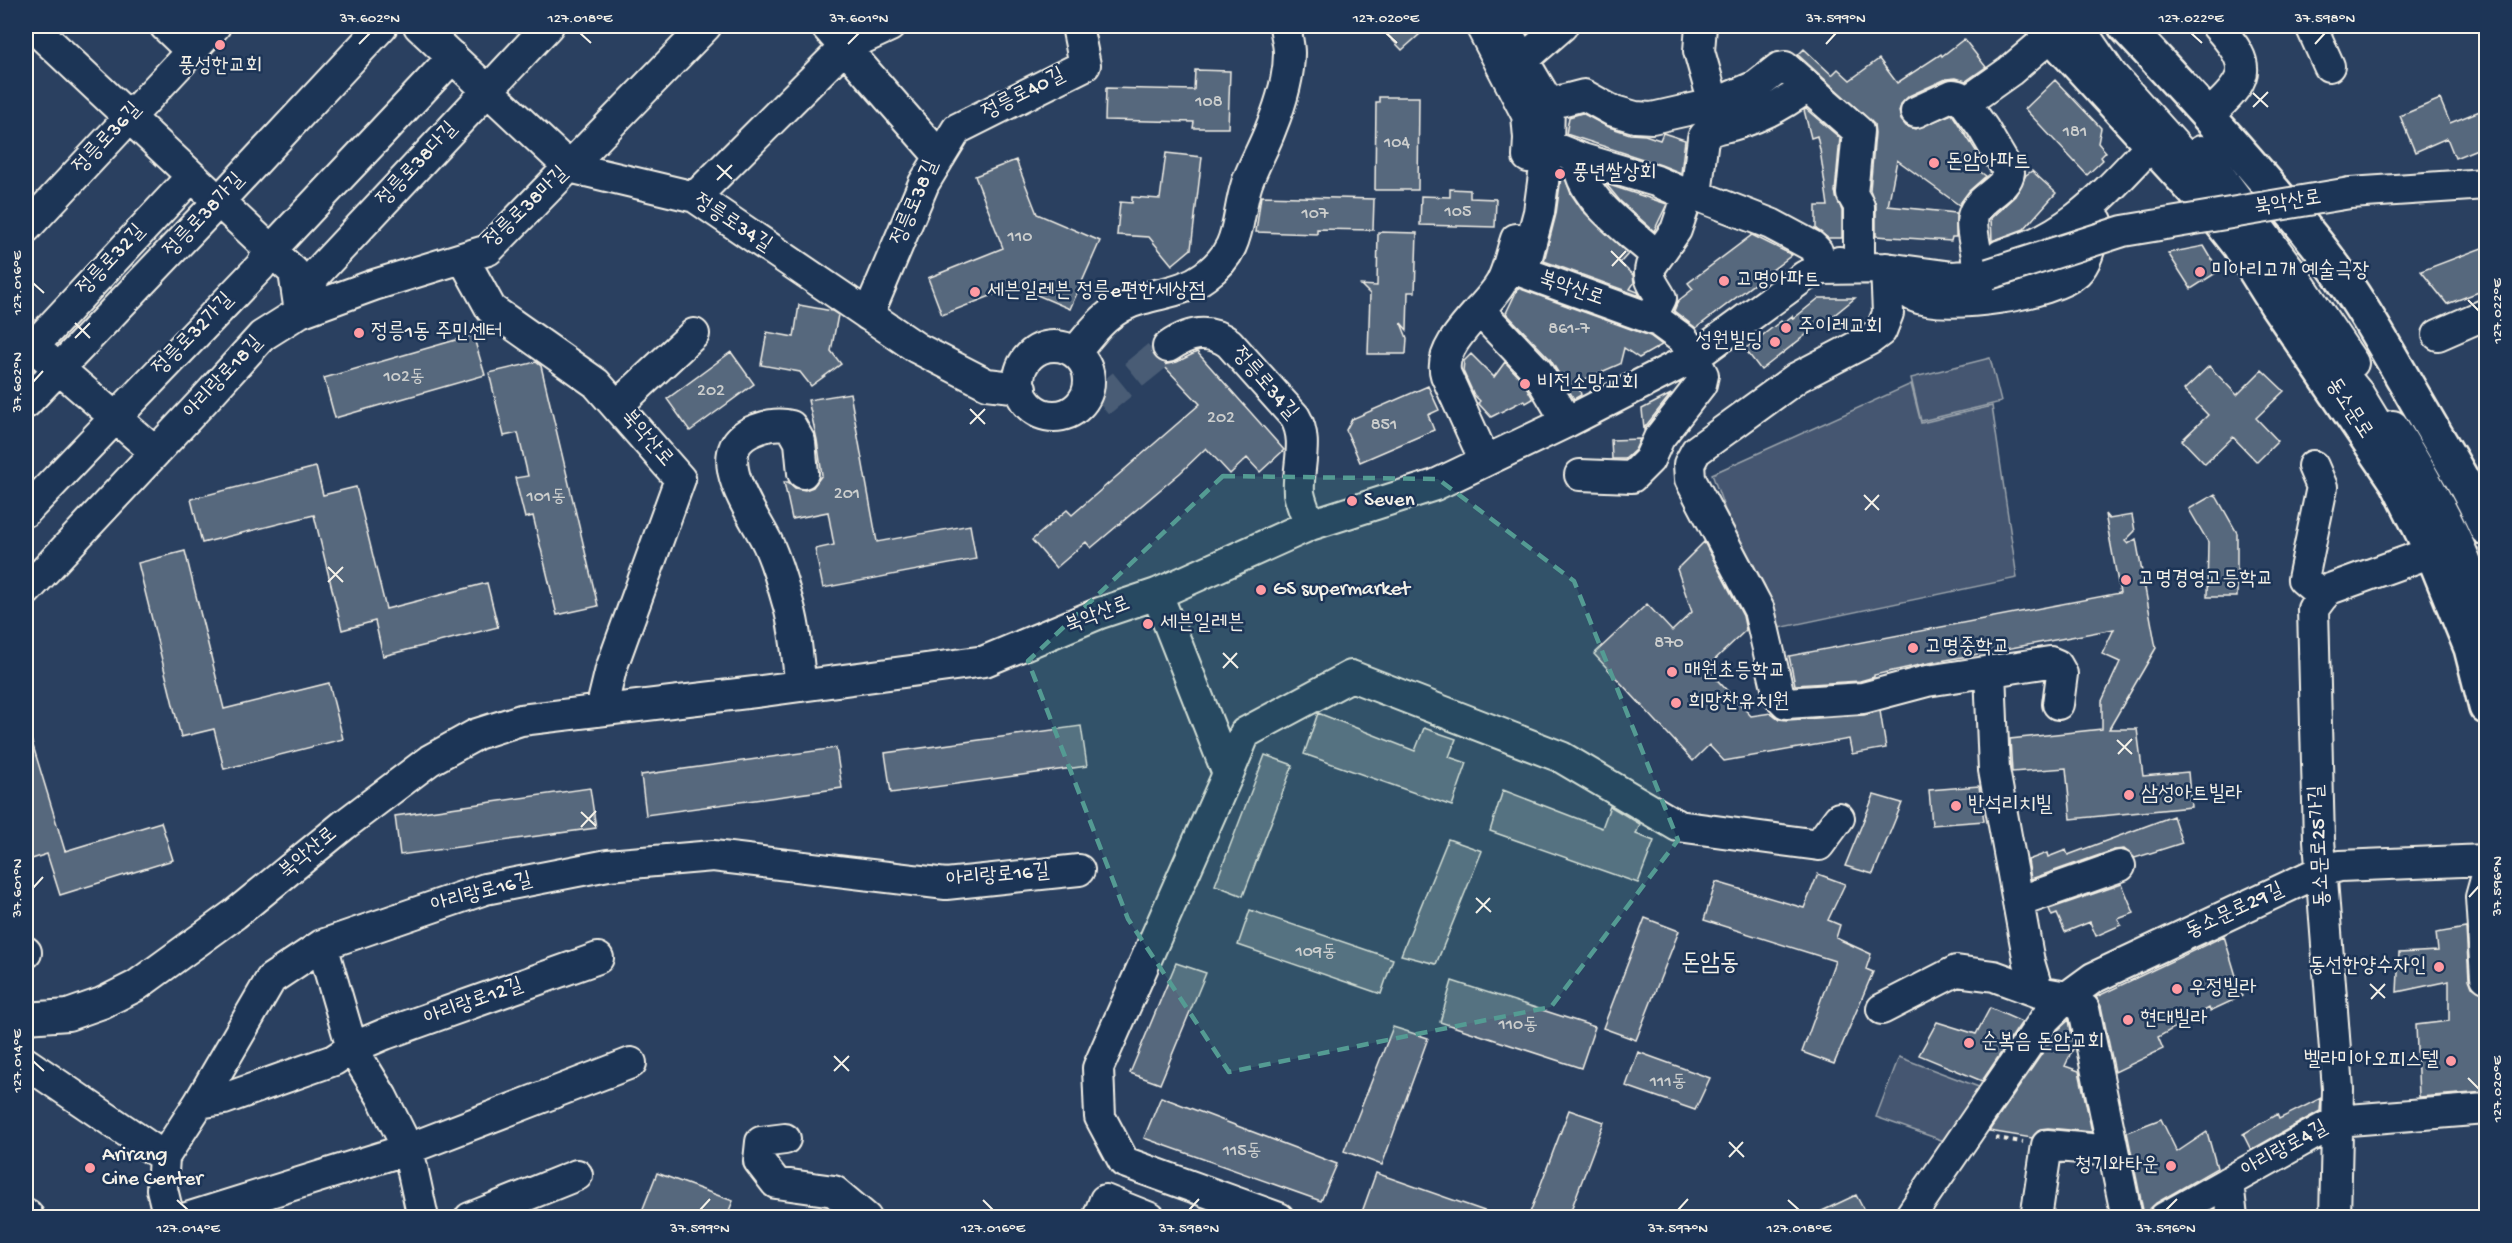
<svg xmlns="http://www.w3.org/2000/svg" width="2512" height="1243" font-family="'Gochi Hand','Poor Story',sans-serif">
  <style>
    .green { fill: #445771; stroke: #9ca4ac; stroke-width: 1.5 }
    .building { fill: #56677d; stroke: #f4f1e8; stroke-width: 1.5 }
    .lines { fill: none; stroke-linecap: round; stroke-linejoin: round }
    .minor-tunnel { stroke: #485b74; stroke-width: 30; stroke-dasharray: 30 15; stroke-linecap: butt }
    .minor-casing { stroke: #f4f1e8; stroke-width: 34 }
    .major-casing { stroke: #f4f1e8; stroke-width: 38 }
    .path { stroke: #f4f1e8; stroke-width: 4; stroke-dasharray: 4.5 4.5; stroke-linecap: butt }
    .minor { stroke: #1d3557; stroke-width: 30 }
    .major { stroke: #1d3557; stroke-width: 33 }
    .minor-bridge-casing { stroke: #f4f1e8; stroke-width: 34; stroke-linecap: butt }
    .minor-bridge { stroke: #1d3557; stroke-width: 30 }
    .marked { fill: #549b93; fill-opacity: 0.2; stroke: #549b93; stroke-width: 4.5; stroke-dasharray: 12 8; stroke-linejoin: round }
    .ticks { fill: none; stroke: #f4f1e8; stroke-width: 2 }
    .poi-dot { fill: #ff9aa2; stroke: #1d3557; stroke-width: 2 }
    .labels { text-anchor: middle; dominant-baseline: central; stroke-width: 5; stroke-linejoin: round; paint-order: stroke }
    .number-label { font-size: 18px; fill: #cccecd }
    .poi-label { font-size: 21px; fill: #f4f1e8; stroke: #1d3557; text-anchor: start }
    .street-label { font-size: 21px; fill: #f4f1e8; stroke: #1d3557 }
    .quarter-label { font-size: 24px; fill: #f4f1e8; stroke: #1d3557 }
    .neatline { fill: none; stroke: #f4f1e8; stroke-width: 2 }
    .ticks-label { font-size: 15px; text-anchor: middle; fill: #f4f1e8 }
  </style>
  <rect width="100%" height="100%" fill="#2a4060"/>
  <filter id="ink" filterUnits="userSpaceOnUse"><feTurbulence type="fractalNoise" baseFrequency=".0167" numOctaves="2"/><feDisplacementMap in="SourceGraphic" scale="12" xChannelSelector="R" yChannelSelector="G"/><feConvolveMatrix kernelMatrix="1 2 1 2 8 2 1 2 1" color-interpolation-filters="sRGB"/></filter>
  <g filter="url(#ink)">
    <!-- green -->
    <path class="green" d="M1990,358L2001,402L1921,421L1911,378Z
      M1911,384L1921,423L1992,406L2017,578L1779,628L1765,586L1725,510L1712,474Z
      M1899,1057L1984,1089L1950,1143L1876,1117Z"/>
    <!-- building -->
    <path class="building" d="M1379,26H1429L1402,50Z
      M1964,39L1986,67L1966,81L1956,78L1946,79L1909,96L1902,103L1899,111L1901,120L1906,126L1915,129L1952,114L1982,160L1975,168L1986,176L1969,191L1959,205L1897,160L1888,206L1956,213V237H1952L1951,241L1876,236V205L1870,190L1875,133L1874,124L1798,55L1804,49L1832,75L1838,69L1850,80L1879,59L1897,83L1941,54L1942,56Z
      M1195,70L1230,71L1228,128H1193L1194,122L1105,120L1106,88L1194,90Z
      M2055,80L2101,128L2098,143L2106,152L2101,157L2103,160L2087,175L2025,109Z
      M1379,97H1419L1418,190H1375L1376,102H1379Z
      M2440,99L2450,123L2487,108V145L2455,158L2447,138L2415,152L2400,116Z
      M1806,109L1840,138L1835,192L1842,211V238H1828L1816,229V206H1828L1820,150L1817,136L1811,138L1804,110Z
      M1582,113L1606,126L1630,134L1645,135L1660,140L1663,133L1685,140L1681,173L1661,165L1566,134L1569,117Z
      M1166,153L1202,157L1191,249L1172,265L1149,237L1117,235L1120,202L1132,203V197L1160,199Z
      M1016,160L1037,214L1100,241L1070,309L1016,286L942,315L928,278L1003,248L975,176Z
      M1562,170L1571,194L1582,210L1628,254L1620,263L1633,275L1634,283L1630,289L1638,292L1640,296L1544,261L1556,214Z
      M2032,171L2056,193L2024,229L1992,241L1991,218L2015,196L2026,175Z
      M1606,184L1667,204L1654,231L1620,201Z
      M1450,189L1470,190V198L1496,199L1495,227L1420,225L1421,196L1450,197Z
      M1261,196L1374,199L1373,230L1317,229V234L1256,232Z
      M1378,232L1417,233L1415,292H1408L1407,330L1401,323L1407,338L1406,354H1368L1370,294L1361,285L1377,286Z
      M1752,235L1792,255L1696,328L1674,311L1678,301L1693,289L1688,283Z
      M2204,246L2219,271L2191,289L2168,253Z
      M2487,246V289L2447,304L2421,271Z
      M1518,288L1650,336L1662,345L1639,358L1624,348L1620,364L1578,382L1581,395L1574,399L1550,359L1506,313Z
      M1819,298H1855L1817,329L1816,327L1761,370L1745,349L1781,321L1783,323L1792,316L1793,319Z
      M799,305L832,311L838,315L831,351L841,364L811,386L800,372L761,365L767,332L794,337Z
      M473,335L485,375L335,418L324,378Z
      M731,352L754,384L690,431L667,399Z
      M1197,352L1284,450L1260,472L1247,458L1230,474L1206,448L1180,473L1091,548L1086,542L1056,568L1032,540L1067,510L1072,515L1200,404L1163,365L1177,362Z
      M1471,354L1494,377L1505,362L1523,381L1533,399L1526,403L1524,400L1491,417L1478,403L1480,401L1474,395L1463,371L1464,361Z
      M536,362L541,366L598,606L557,615L533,516L525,518L515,478L528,476L518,433L504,436L489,373Z
      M2209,366L2237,395L2262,370L2284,391L2256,418L2278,441L2257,462L2233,437L2205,464L2182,440L2208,415L2184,390Z
      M1428,386L1439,410L1428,415L1434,430L1360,462L1346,430L1352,419Z
      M850,393L877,542L970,525L976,559L823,588L815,549L834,545L828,512L792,519L784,482H788L795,488L805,490L813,487L822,475L817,440L808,400Z
      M1671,394L1645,427L1644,429L1642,409Z
      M1640,439L1635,450L1625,459H1612L1611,440Z
      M316,467L323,495L356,487L386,609L487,583L498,627L383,656L375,621L342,630L314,515L202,543L191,499Z
      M2215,494L2237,533V597H2207L2208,542L2189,509Z
      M2105,514L2109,519L2132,515L2135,531L2125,541L2128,544L2136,539L2156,648L2109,729H2137L2143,776L2188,772L2191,807L2071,819L2066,768L2012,772L2010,739L2102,729V701L2120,662L2102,654L2114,629L1924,664L1874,675V677L1860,681L1795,685L1789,656L2120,593Z
      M1704,542L1743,616L1746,630L1706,668L1751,716L1771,713L1779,719L1787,720L1864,715L1880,711L1886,748L1852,754L1849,739L1724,761L1709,745L1693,761L1594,654L1647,604L1672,631L1692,612L1677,569Z
      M185,551L224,709L329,683L343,739L224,769L214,729L181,737L138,563Z
      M1318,713L1415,751L1424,728L1456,739L1449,757L1467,763L1452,806L1304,754Z
      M1081,726L1087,766L891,793L885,753Z
      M26,736H30L65,851L161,822L173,860L60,895L47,854L26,861Z
      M836,748L842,788L646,815L641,775Z
      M1265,755L1293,765L1243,896L1215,885Z
      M1979,786L1984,821L1932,825L1929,790Z
      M590,788L596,828L400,855L395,816Z
      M1503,790L1602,828L1610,806L1640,824L1636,834L1654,841L1638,883L1490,831Z
      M1874,795L1902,803L1873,874L1845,866Z
      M2173,816L2182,843L2135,858L2124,849L2114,850L2031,879L2028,860L2047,853L2048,857L2066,850L2068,855Z
      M1448,839L1482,851L1436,964L1401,955Z
      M1818,874L1845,884L1828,920L1840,925L1836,938L1871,954L1866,969L1873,972L1834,1064L1802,1052L1835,961L1704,920L1716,882L1804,908Z
      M2122,884L2134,913L2118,919L2121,925L2096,936L2090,922L2065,932L2057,914L2052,916L2049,909Z
      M1250,910L1393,959L1381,994L1238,945Z
      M1645,918L1679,931L1636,1040L1603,1028Z
      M2466,928L2469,979L2472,987L2483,993L2486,1092L2419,1097L2416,1025L2449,1021V981L2397,992L2399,953L2438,951L2436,933Z
      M2224,936L2242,996L2210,1011L2209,1008L2158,1037L2163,1049L2115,1072L2101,1006L2096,997Z
      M1176,963L1206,973L1160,1084L1130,1073Z
      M1452,981L1595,1027L1581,1068L1440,1022Z
      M1990,1008L2022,1022L1982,1081L1919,1055L1937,1022L1976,1034Z
      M2069,1020L2074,1047L2065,1066L2079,1071L2092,1132L2048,1128L2040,1129L2032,1138L1989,1131L2058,1030Z
      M1393,1027L1428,1038L1382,1165L1344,1151Z
      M1638,1052L1710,1078L1695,1110L1626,1086Z
      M1161,1097L1337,1164L1321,1201L1144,1138Z
      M2321,1098L2320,1111L2251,1150L2243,1134L2277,1114L2279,1119Z
      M1569,1110L1604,1122L1568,1218H1528Z
      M2161,1119L2177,1152L2207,1132L2217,1168L2156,1203L2150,1209L2147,1215H2144L2127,1132Z
      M657,1173L733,1201L726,1218H660L642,1211Z
      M1376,1173L1496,1215V1218H1378L1362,1212Z
      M1856,1195L1868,1218H1807Z"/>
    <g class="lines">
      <!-- minor-tunnel -->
      <path class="minor-tunnel" d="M1099,403L1168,347"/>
      <!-- minor casing -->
      <g class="minor-casing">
        <path id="minor" d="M32,26L294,272L300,312
          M165,26L191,51
          M419,26L569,167L695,197L917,348L987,384L1021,388
          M826,26L940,157
          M1481,26L1527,115L1529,138L1528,157
          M1503,26L1549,104L1548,145L1539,212L1523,272L1658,321L1684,340L1703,375L1701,384L1659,438L1649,460L1632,477L1580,475
          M1701,26L1699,51L1714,104
          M2078,26L2111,74L2206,180
          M2311,26L2329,66
          M1523,60L1562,26
          M1965,103L1983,128L2009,172C2007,190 1978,197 1973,216C1970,228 1976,246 1977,259
          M1549,104L1584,95L1611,110L1635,117L1652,118L1714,104L1756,86L1779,68L1785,67L1858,131L1852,194L1859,206V254
          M1916,112L1953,95L1958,96L1965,103L2010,71L2052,35
          M2208,116C2247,79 2256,69 2217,26
          M1529,138L1582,159L1656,181L1688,195H1696L1771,224L1812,246L1817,251L1822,269L1839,262
          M2201,151L2288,267L2353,363
          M1578,158C1578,198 1630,231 1657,256
          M2350,193L2486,184
          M1696,195L1703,138C1709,128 1721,128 1732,125C1758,118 1785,104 1807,87
          M695,197L834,58L855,42L890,26
          M26,228L215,26
          M2001,255C2069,238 2106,192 2152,144
          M463,258L491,309L596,383L680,479L611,669L601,710
          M1886,268L1888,313L1881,331L1869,340L1798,377L1696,451L1689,464L1690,479L1759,610L1779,696L1786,703L1863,698L1927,681L2050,662L2057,665L2062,674L2058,704
          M1886,268C1895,277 1903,291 1916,297C1946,310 2052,295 2077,272C2089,260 2092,237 2097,221
          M1479,310L1537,371L1567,422
          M300,312L315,275L548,26
          M868,315L924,183L957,129L1085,65L1077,26
          M1651,318L1661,298C1655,286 1647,280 1651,266L1676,230L1688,195
          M2438,335L2486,314
          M1019 381a35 35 0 1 1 70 0a35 35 0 1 1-70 0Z
          M1168,347C1188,333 1208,328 1229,343L1295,417C1309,441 1297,467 1299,493C1301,504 1306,515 1310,525
          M2321,348L2358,393L2395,454
          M1075,353C1094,329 1110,307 1141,299C1164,292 1185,291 1205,276C1243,248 1235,221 1247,183C1254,164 1264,147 1271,128C1280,106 1289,77 1289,53C1289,44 1286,34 1285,26
          M26,354L192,176
          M43,355L155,452
          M26,403L219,201L382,26
          M617,406L694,334
          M2393,426C2430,486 2468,553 2486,620
          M1485,461L1446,375C1436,345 1487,308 1501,283C1508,270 1511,254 1516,239
          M2313,466L2322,487L2303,579L2323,596
          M26,511L260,267L271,250L453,57
          M26,591L205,399L262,336L300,312L374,285L488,250L706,26
          M1157,594L1228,774L1098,1068L1100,1117L1124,1162L1279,1218
          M1990,671L1994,770L2029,962L2038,992L2067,997L2084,1009L2127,1218
          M801,686C797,658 796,627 787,600C782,582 776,561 768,544C754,514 703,450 755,430C767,425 779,423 791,426L800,442L803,473
          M1228,774L1245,733L1351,676L1561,757L1678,826L1819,845L1839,818
          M2486,879L2481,897L2486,977
          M2018,902L2120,866
          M322,945L352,1048L382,1097L408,1149L423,1218
          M26,952V953
          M1882,1009L1956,971L1994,976L2038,992
          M26,1018L68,1015L102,1003L136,986L235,914L344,825L430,760L477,734L521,720L755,692L985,661L1100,613L1157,594L1310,525L1435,485L1567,422L1694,357L1805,276L1822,269L1886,268L1953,277L1989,274
          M26,1063L164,1157L199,1103L271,979L322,945L485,889L608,865L713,856L946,884L1079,870
          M199,1103L224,1099L334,1060L352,1048L385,1034L598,958
          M785,1139L761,1142L759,1161L776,1183L834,1191L866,1218
          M164,1157L162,1189L169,1218
          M2228,1182L2232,1218
          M187,1218L408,1149L631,1063
          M470,1218L577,1175
          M1098,1218L1105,1200L1150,1218
          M1909,1218L2045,1019L2067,997L2093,978L2321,871L2340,866L2486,860
          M2036,1218L2047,1145L2112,1151
          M2164,1218L2337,1121L2486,1109
          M2335,1218L2338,1089L2319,840L2313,609L2327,590L2432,552"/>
      </g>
      <!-- major casing -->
      <g class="major-casing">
        <path id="major" d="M2043,26L2209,207L2239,245L2276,304L2397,482L2432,552L2471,648L2486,707
          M2125,26C2191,96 2257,168 2317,244C2359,297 2391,358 2425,416C2446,453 2470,489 2486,528
          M26,1216V1218"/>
      </g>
      <!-- path -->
      <path class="path" d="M1995,1138L2023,1142"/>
      <!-- minor -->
      <use href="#minor" class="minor"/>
      <!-- major -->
      <use href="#major" class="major"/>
      <!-- minor-bridge casing -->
      <g class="minor-bridge-casing">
        <path id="minor-bridge" d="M1989,274L2123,231L2350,193"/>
      </g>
      <!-- minor-bridge -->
      <use href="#minor-bridge" class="minor-bridge"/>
    </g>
  </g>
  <!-- marked area -->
  <path class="marked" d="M1223,476L1438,479L1574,581L1678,840L1551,1007L1229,1072L1128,919L1028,661Z"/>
  <!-- ticks -->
  <path class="ticks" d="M580,33L591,43M1386,33L1397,43M2191,33L2202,43M359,44L370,33M848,44L859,33M1826,44L1836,33M2315,44L2325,33M2253,93L2268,107M2253,107L2268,92M717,165L732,179M717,180L732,165M1611,251L1626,266M1612,266L1626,251M33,283L44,293M2468,300L2479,311M75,323L90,338M75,338L90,323M33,382L43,371M970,409L985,424M970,424L985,409M1864,495L1879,510M1865,510L1879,495M328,567L343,582M328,582L343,567M1223,653L1238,668M1223,668L1237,653M2117,740L2132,754M2118,754L2132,739M581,812L596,826M581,827L596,811M33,888L43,877M2469,897L2479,886M1476,898L1491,912M1476,913L1490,898M2370,984L2385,998M2371,999L2385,984M834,1056L849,1071M33,1061L44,1071M834,1071L849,1056M2468,1078L2479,1089M1729,1142L1744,1157M1729,1157L1743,1142M177,1200L188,1210M983,1200L993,1210M1788,1200L1799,1210M700,1210L710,1199M1189,1210L1199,1199M1678,1210L1688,1199M2166,1210L2177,1199"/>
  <!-- markers -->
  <g class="poi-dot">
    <circle cx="220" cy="45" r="6"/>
    <circle cx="1934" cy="163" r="6"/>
    <circle cx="1560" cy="174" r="6"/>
    <circle cx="2200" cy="272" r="6"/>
    <circle cx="1724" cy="281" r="6"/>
    <circle cx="975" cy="292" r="6"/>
    <circle cx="1786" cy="328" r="6"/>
    <circle cx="359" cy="333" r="6"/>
    <circle cx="1775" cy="342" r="6"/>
    <circle cx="1525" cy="384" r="6"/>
    <circle cx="1352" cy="501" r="6"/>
    <circle cx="2126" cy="580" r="6"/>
    <circle cx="1261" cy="590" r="6"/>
    <circle cx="1148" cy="624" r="6"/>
    <circle cx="1913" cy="648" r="6"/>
    <circle cx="1672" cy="672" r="6"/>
    <circle cx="1676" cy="703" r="6"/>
    <circle cx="2129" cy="795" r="6"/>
    <circle cx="1956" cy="806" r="6"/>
    <circle cx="2439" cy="967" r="6"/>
    <circle cx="2177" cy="989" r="6"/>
    <circle cx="2128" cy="1020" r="6"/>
    <circle cx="1969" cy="1043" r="6"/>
    <circle cx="2451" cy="1061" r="6"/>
    <circle cx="2171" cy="1166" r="6"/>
    <circle cx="90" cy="1168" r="6"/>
  </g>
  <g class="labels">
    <!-- number labels -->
    <g class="number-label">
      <text x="1209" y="102">108</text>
      <text x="2075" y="132">181</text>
      <text x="1397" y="143">104</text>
      <text x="1458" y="212">105</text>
      <text x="1315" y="214">107</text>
      <text x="1020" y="237">110</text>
      <text x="1569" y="329">861-7</text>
      <text x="404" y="377">102동</text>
      <text x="711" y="391">202</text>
      <text x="1221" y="418">202</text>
      <text x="1384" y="425">851</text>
      <text x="847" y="494">201</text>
      <text x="546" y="497">101동</text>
      <text x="1669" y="643">870</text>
      <text x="1316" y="952">109동</text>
      <text x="1518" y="1025">110동</text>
      <text x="1668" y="1082">111동</text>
      <text x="1242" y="1151">115동</text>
    </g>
    <!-- poi labels -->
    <g class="poi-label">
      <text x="220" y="67" text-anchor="middle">풍성한교회</text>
      <text x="1946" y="163">돈암아파트</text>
      <text x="1572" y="174">풍년쌀상회</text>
      <text x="2212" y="272">미아리고개 예술극장</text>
      <text x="1736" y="281">고명아파트</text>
      <text x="987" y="292">세븐일레븐 정릉e편한세상점</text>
      <text x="1798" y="328">주이레교회</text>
      <text x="371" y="333">정릉1동 주민센터</text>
      <text x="1763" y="342" text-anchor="end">성원빌딩</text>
      <text x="1537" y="384">비전소망교회</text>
      <text x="1364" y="501">Seven</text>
      <text x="2138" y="580">고명경영고등학교</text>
      <text x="1273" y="590">GS supermarket</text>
      <text x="1160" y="624">세븐일레븐</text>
      <text x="1925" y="648">고명중학교</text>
      <text x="1684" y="672">매원초등학교</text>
      <text x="1688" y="703">희망찬유치원</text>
      <text x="2141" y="795">삼성아트빌라</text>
      <text x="1968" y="806">반석리치빌</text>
      <text x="2427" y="967" text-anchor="end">동선한양수자인</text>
      <text x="2189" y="989">우정빌라</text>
      <text x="2140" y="1020">현대빌라</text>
      <text x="1981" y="1043">순복음 돈암교회</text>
      <text x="2439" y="1061" text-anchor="end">벨라미아오피스텔</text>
      <text x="102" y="1156">Arirang<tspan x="102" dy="24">Cine Center</tspan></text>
      <text x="2159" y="1166" text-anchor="end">청기와타운</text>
    </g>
    <!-- street labels -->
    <g class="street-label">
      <text transform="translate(1024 95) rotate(-27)">정릉로40길</text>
      <text transform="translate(108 139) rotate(-47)">정릉로36길</text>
      <text transform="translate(418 165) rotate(-47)">정릉로38다길</text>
      <text transform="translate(916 203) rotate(-67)">정릉로38길</text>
      <text transform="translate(2288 204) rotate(-9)">북악산로</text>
      <text transform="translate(527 208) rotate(-44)">정릉로38마길</text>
      <text transform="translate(205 216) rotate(-47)">정릉로38가길</text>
      <text transform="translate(732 224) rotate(33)">정릉로34길</text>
      <text transform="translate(112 261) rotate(-47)">정릉로32길</text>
      <text transform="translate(1571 290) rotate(19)">북악산로</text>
      <text transform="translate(194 335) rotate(-46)">정릉로32가길</text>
      <text transform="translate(224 378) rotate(-47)">아리랑로18길</text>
      <text transform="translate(1264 384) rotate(49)">정릉로34길</text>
      <text transform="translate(2348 409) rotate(57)">동소문로</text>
      <text transform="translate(646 439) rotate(49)">북악산로</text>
      <text transform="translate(1098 616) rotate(-21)">북악산로</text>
      <text transform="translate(2321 846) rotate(-93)">동소문로25가길</text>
      <text transform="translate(309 854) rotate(-40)">북악산로</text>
      <text transform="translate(998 877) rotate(-5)">아리랑로16길</text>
      <text transform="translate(482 894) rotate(-15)">아리랑로16길</text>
      <text transform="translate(2235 912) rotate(-25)">동소문로29길</text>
      <text transform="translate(474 1003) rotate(-20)">아리랑로12길</text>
      <text transform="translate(2285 1150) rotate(-29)">아리랑로4길</text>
    </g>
    <!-- quarter labels -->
    <g class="quarter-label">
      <text x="1710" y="964">돈암동</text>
    </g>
  </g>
  <!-- margin -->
  <rect width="2512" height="1243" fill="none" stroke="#1d3557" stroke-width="66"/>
  <rect x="33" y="33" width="2446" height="1177" class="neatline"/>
  <g class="ticks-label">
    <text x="370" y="22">37.602°N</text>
    <text x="580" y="22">127.018°E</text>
    <text x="859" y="22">37.601°N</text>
    <text x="1386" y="22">127.020°E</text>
    <text x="1836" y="22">37.599°N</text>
    <text x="2191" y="22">127.022°E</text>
    <text x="2325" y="22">37.598°N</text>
    <text transform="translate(16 283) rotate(-90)" y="5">127.016°E</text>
    <text transform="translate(2496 311) rotate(-90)" y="5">127.022°E</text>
    <text transform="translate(16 382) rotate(-90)" y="5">37.602°N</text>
    <text transform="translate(2496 886) rotate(-90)" y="5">37.596°N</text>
    <text transform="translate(16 888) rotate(-90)" y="5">37.601°N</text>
    <text transform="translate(16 1061) rotate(-90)" y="5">127.014°E</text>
    <text transform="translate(2496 1089) rotate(-90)" y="5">127.020°E</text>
    <text x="188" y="1232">127.014°E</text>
    <text x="700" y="1232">37.599°N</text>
    <text x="993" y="1232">127.016°E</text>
    <text x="1189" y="1232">37.598°N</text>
    <text x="1678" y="1232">37.597°N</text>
    <text x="1799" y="1232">127.018°E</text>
    <text x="2166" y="1232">37.596°N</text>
  </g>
</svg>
